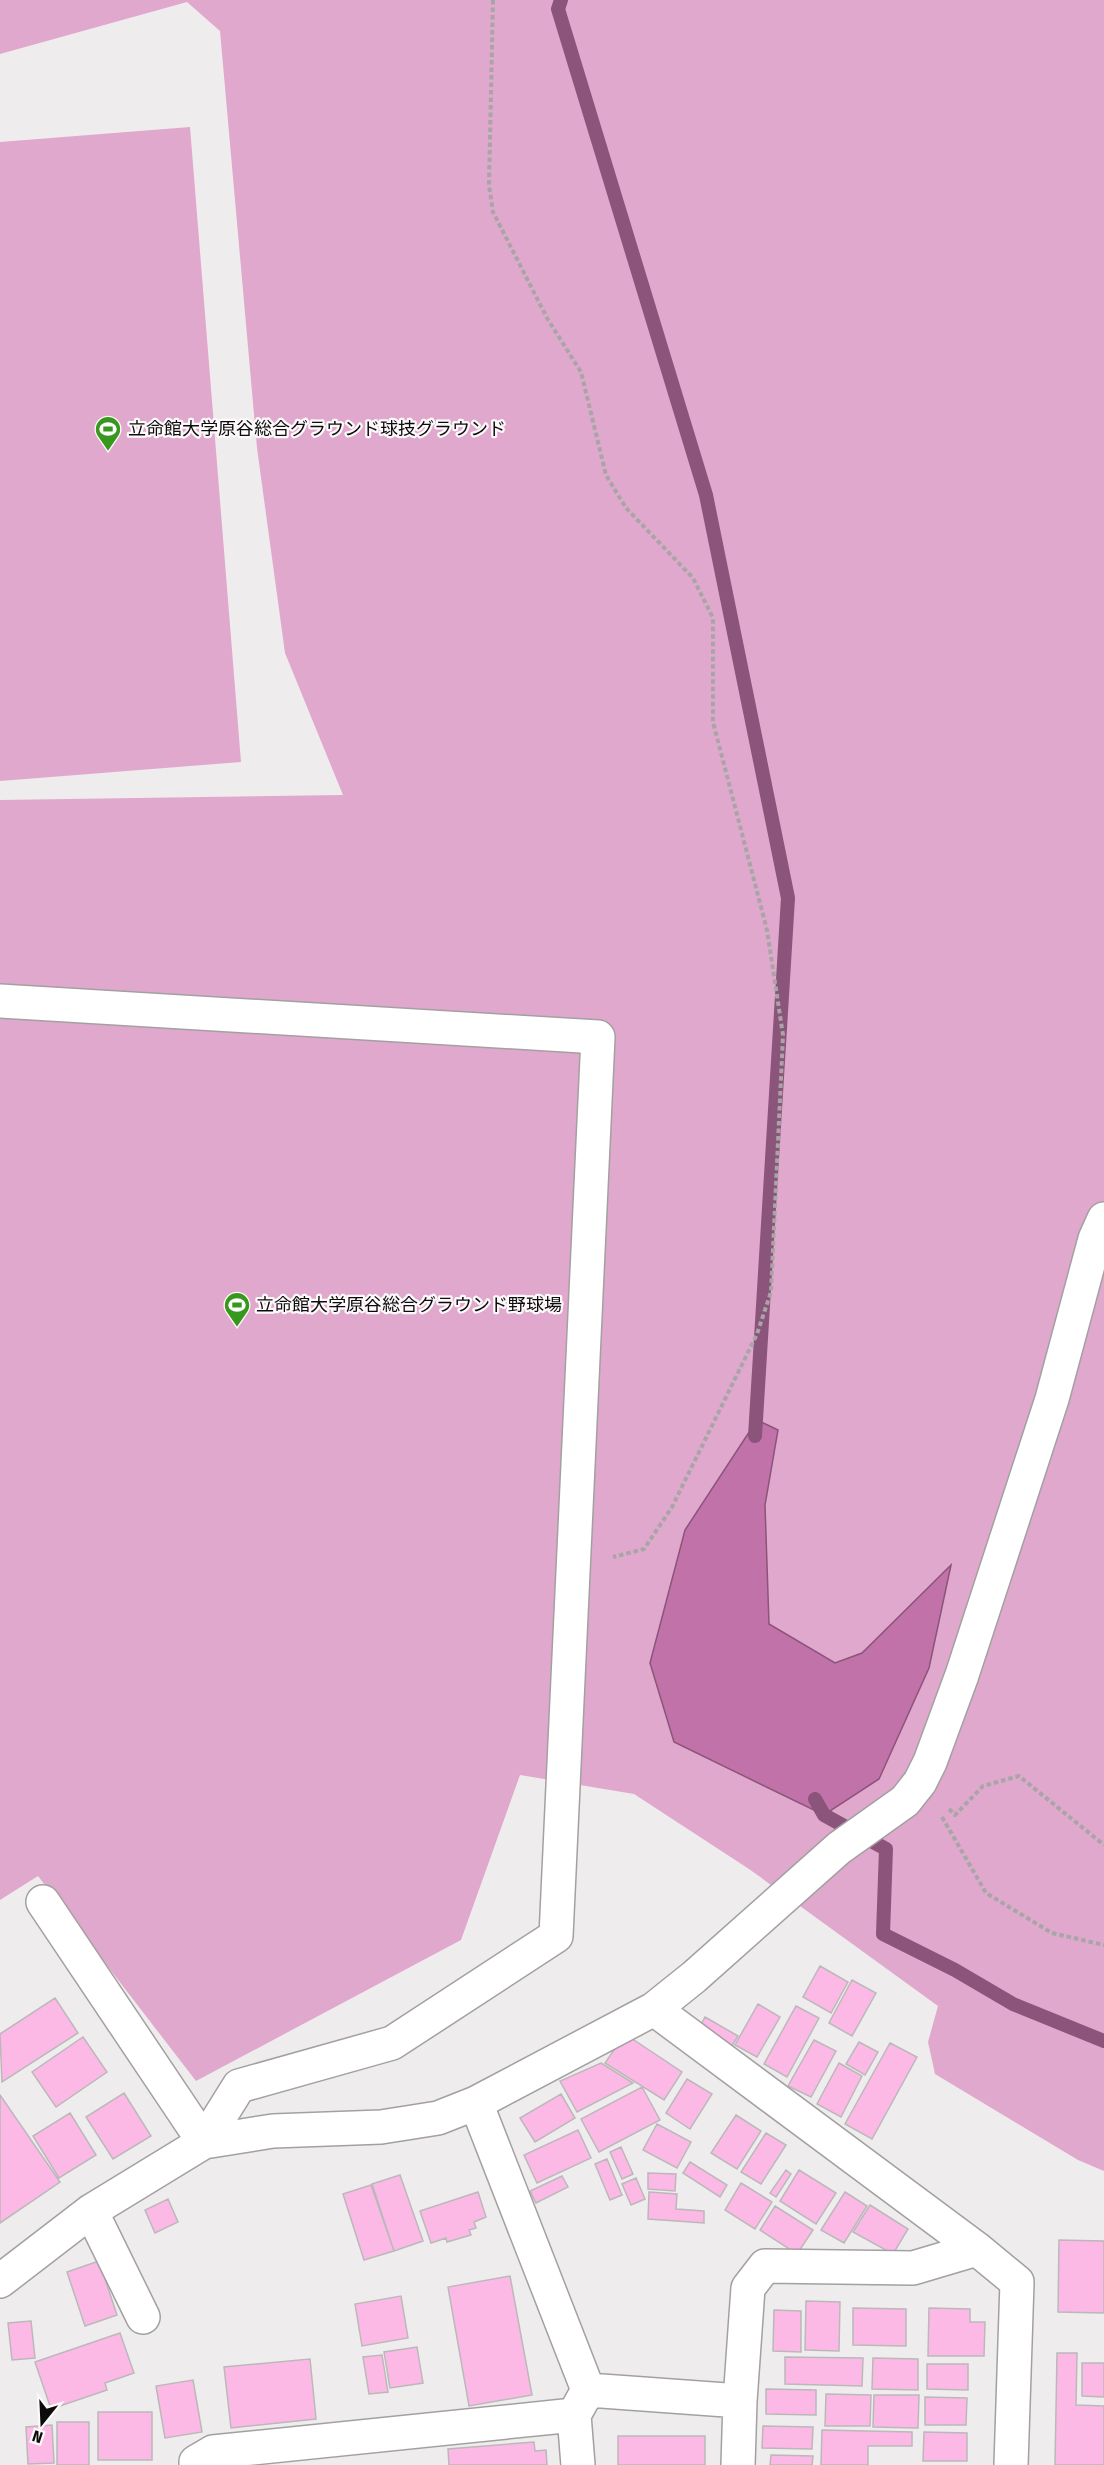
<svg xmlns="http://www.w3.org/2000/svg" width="1104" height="2465" font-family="'Fira Sans Condensed','Noto Sans JP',sans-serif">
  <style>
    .green { fill: #e0a8cc }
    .water { fill: #c173a9; stroke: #8b547a; stroke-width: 1.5 }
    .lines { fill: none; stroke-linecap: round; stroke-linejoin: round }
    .stream { stroke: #8b547a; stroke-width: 14 }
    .building { fill: #fdb9e6; stroke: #bbb8ba; stroke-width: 1.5 }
    .minor-casing { stroke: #a3a0a2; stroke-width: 36 }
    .path { stroke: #a7a5a6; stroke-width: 4; stroke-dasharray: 4.5 3; stroke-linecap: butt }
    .minor { stroke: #fff; stroke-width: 33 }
    .labels { text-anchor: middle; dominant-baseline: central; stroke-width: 4.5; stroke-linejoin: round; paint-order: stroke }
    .poi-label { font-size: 18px; fill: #0c0b0c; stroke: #fdf9fb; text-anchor: start }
  </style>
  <rect width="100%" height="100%" fill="#efecee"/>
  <!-- green -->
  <path class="green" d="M0,0H1104V2171L1078,2160L935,2074L928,2042L938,2006L749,1869L634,1794L520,1775L461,1940L196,2081L38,1876L0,1900V800L343,795L285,653L257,448L220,31L187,2L0,54Z
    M190,127L241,762L0,781V142Z"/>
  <!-- water -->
  <path class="water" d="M757,1420L778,1430L765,1505L769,1624L835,1663L862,1653L951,1565L929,1668L879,1779L824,1815L674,1742L650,1663L685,1530Z"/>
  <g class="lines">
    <!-- stream -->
    <path class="stream" d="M561,0L558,9L706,495L788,898L755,1436
      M815,1799L824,1815L886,1849L883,1934L955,1970L1013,2004L1104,2041"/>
  </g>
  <!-- building -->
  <path class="building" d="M820,1966L848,1982L831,2013L803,1997Z
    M852,1980L876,1993L852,2036L829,2023Z
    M55,1998L78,2033L2,2082L0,2034Z
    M758,2004L780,2017L757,2057L735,2045Z
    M796,2006L819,2018L787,2077L764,2064Z
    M705,2017L738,2036L730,2049L697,2032Z
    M625,2034L682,2072L664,2100L605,2063Z
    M83,2037L107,2072L56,2107L32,2072Z
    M814,2040L836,2051L811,2097L788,2086Z
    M859,2042L878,2052L865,2075L846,2064Z
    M890,2043L917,2057L872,2139L845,2124Z
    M601,2063L633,2083L577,2112L560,2081Z
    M839,2063L862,2076L841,2117L817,2104Z
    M687,2079L712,2094L690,2129L666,2113Z
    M642,2087L660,2120L599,2152L581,2119Z
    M124,2093L151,2136L113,2159L86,2117Z
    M561,2094L575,2118L535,2142L520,2118Z
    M0,2095L60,2182L0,2223Z
    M70,2113L96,2155L59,2178L33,2136Z
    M736,2115L761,2131L737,2169L711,2153Z
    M657,2124L691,2142L677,2168L643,2150Z
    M578,2130L591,2158L537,2183L524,2155Z
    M766,2133L786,2145L761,2184L741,2172Z
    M621,2147L633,2174L622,2179L610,2152Z
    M607,2159L622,2195L610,2200L595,2164Z
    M690,2162L727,2185L720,2197L683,2173Z
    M786,2170L791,2174L776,2197L770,2193Z
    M799,2170L836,2193L816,2224L780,2201Z
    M648,2173L676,2174L675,2191L648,2189Z
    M400,2175L423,2241L394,2251L372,2184Z
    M562,2176L568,2187L536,2203L530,2191Z
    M636,2178L645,2199L631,2205L622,2184Z
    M741,2183L772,2202L755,2229L725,2210Z
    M371,2185L394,2251L364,2260L343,2194Z
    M478,2192L486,2217L474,2222L476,2228L469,2230L471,2235L447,2242L446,2238L431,2243L420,2211Z
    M649,2192L677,2194L676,2209L704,2211V2223L648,2219Z
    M845,2192L867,2206L844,2243L821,2230Z
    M168,2199L178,2222L155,2233L145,2210Z
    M870,2205L908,2229L893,2254L853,2232Z
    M775,2206L813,2230L797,2254L760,2230Z
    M1059,2240L1104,2241V2313L1058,2312Z
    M99,2261L117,2315L85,2326L67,2272Z
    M510,2276L532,2395L469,2406L448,2287Z
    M401,2296L408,2338L362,2346L355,2304Z
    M806,2301L840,2302L839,2351L805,2350Z
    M853,2308L906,2309V2346L853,2345Z
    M929,2308L970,2309V2322H985L984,2356H928Z
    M774,2310L801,2311V2352L773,2351Z
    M31,2321L35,2358L12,2360L8,2323Z
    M120,2333L134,2373L105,2383L107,2390L51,2409L35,2362Z
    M417,2347L423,2383L390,2388L384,2352Z
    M1057,2353H1077L1076,2405L1104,2406V2465H1055Z
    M382,2355L388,2392L369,2394L363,2357Z
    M785,2357L863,2358L862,2386L785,2384Z
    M873,2358L918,2359V2390L872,2389Z
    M310,2359L316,2419L231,2428L224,2367Z
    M1082,2363H1104V2397L1082,2396Z
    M927,2364H968V2390L927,2389Z
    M193,2380L202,2432L165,2438L156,2386Z
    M766,2389L816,2390V2415L766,2414Z
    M826,2394L871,2395L870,2426H825Z
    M874,2395H919L918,2428L873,2427Z
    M925,2397L967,2398L966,2425H925Z
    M98,2412H152V2460H98Z
    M57,2422H89V2465H57Z
    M52,2425L54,2463L28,2464L26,2427Z
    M763,2426L813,2427L812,2449L762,2448Z
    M822,2430L912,2432V2446H868V2465H821Z
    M924,2432L967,2433V2461H923Z
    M618,2436H705V2465H618Z
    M534,2442L535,2451L546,2450L547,2465H449L448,2449Z
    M771,2455L813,2456L812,2465H770Z"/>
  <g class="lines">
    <!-- minor casing -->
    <g class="minor-casing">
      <path id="minor" d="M0,1001L598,1037L556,1936L392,2043L239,2086L204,2142L43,1902
        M654,2009L977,2249L1017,2282L1011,2465
        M476,2103L588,2390L574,2415L578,2465
        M91,2211L143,2317
        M0,2281L91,2211L204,2142L273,2131L381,2127L438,2118L476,2103L654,2009L694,1977L839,1848L905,1801L920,1782L930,1762L962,1675L1052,1399L1095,1239L1104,1219
        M588,2390L740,2401
        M196,2465V2462L213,2452L574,2415
        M738,2465L740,2401L748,2288L765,2266L913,2268L977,2249"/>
    </g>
    <!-- path -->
    <path class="path" d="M493,0L489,185L493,212L547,318L581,372L606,475L626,508L693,578L713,618V722L767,930L783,1035L771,1292L757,1334L672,1507L644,1549L613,1557
      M949,1809L955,1815L983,1786L1019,1776L1104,1845
      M942,1817L986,1893L1052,1933L1104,1945"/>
    <!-- minor -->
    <use href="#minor" class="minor"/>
  </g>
  <!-- icons -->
  <defs>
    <g id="stadium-pin" transform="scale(1.35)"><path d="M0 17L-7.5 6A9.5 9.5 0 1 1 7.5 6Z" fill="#36981c" stroke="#fdf9fb"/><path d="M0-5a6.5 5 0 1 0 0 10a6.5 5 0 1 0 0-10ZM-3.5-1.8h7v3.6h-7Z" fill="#fff"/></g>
  </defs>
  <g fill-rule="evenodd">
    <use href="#stadium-pin" x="108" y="429"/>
    <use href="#stadium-pin" x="237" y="1305"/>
  </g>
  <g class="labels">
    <!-- poi labels -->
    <g class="poi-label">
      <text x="128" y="429">立命館大学原谷総合グラウンド球技グラウンド</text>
      <text x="256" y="1305">立命館大学原谷総合グラウンド野球場</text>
    </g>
  </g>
  <!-- north arrow -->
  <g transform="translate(42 2423) rotate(198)" stroke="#fdf9fb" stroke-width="4.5" paint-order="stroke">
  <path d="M0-4.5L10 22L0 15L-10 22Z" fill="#0c0b0c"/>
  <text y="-9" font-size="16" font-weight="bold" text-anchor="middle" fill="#0c0b0c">N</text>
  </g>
</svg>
